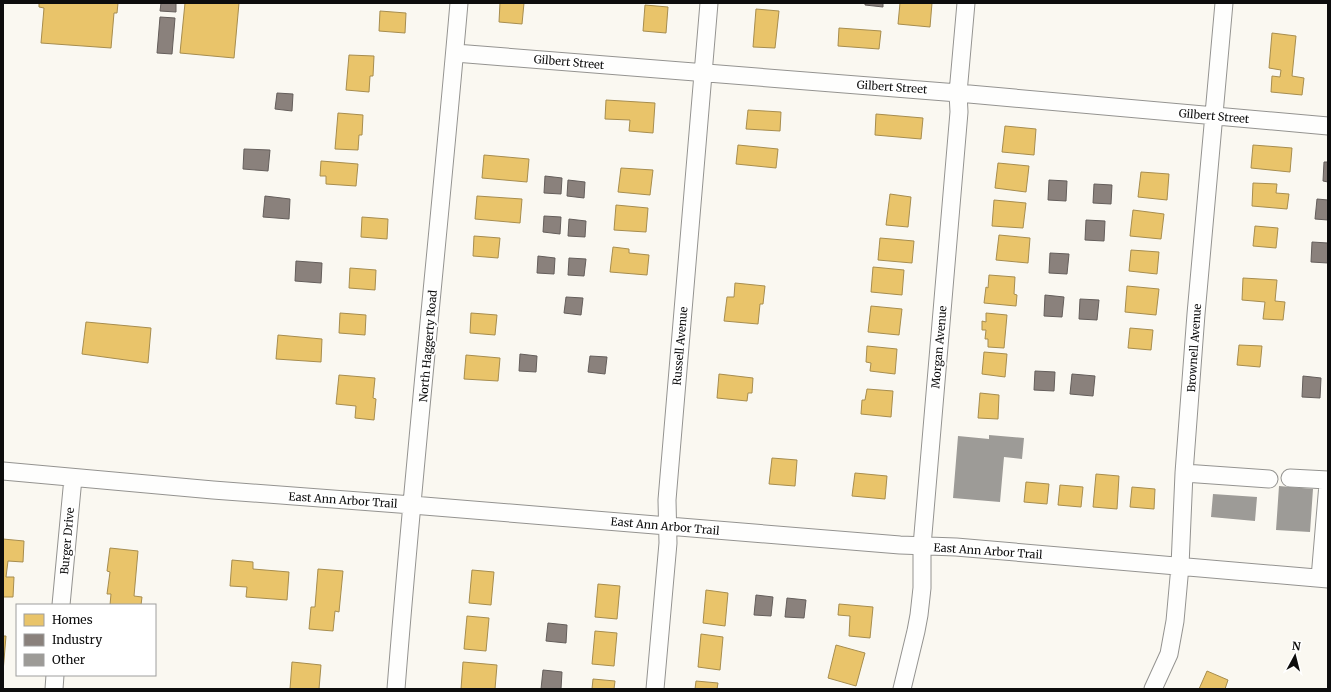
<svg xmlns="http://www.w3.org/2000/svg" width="1331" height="692" font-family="Merriweather,serif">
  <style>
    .homes { fill: #e9c46a; stroke: #a78d4e }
    .industry { fill: #8a817c; stroke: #645e5b }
    .building { fill: #9d9b97 }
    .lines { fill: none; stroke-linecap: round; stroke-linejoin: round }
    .minor-casing { stroke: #949390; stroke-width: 19 }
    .minor { stroke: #fefefd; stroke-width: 17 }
    .labels { text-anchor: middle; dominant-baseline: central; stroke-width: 4; stroke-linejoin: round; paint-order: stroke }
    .street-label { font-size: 11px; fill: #0d0d0d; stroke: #fff }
  </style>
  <rect width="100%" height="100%" fill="#faf8f1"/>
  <!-- homes -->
  <path class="homes" d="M39,3H118L117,13H114L111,48L41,43L44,8L39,7Z
    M185,3H239L234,58L180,53Z
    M500,3H524L522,24L499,22Z
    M900,3H932L930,27L898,24Z
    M645,5L668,7L666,33L643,31Z
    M756,9L779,11L775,48L753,47Z
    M380,11L406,13L405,33L379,31Z
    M839,28L881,31L879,49L838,46Z
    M1272,33L1296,36L1292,76L1304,78L1302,95L1271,92L1272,76L1280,77L1281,70L1269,68Z
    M349,55L374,56L373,76H370L369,92L346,90Z
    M606,100L655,103L653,133L629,131L630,120L605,119Z
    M748,110L781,112L780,131L746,129Z
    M338,113L363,115L362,135H359L358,150L335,149Z
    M876,114L923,118L921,139L875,135Z
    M1005,126L1036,129L1034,155L1002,152Z
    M738,145L778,149L776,168L736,164Z
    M1253,145L1292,148L1290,172L1251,168Z
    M484,155L529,159L527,182L482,178Z
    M321,161L358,164L356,186L326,184V176H320Z
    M998,163L1029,166L1026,192L995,188Z
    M621,168L653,170L650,195L618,192Z
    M1141,172L1169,174L1167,200L1138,197Z
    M1253,183L1277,184L1276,193L1289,194L1287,209L1252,206Z
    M890,194L911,197L908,227L886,225Z
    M477,196L522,199L520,223L475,219Z
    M994,200L1026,203L1023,228L992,226Z
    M616,205L648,208L646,232L614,230Z
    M1133,210L1164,214L1161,239L1130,236Z
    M362,217L388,219L387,239L361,237Z
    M1255,226L1278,228L1276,248L1253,246Z
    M999,235L1030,238L1028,263L996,260Z
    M474,236L500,238L498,258L473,256Z
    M880,238L914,241L912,263L878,260Z
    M613,247L629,249V253L649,255L647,275L610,272Z
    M1131,250L1159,252L1157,274L1129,271Z
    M873,267L904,270L902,295L871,292Z
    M350,268L376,270L375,290L349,288Z
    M989,275L1015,277L1014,294L1017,295L1016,306L984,303L986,287L988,288Z
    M1243,278L1277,280L1275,301L1285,302L1283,320L1263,319L1265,302L1242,300Z
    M735,283L765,286L763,304H760L758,324L724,321L727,297H734Z
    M1127,286L1159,289L1156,315L1125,312Z
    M871,306L902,309L899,335L868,332Z
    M340,313L366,315L365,335L339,333Z
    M471,313L497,315L495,335L470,333Z
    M986,313L1007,315L1004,348L988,347V339H985L986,330H982V321L986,322Z
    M86,322L151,328L148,363L82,354Z
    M1130,328L1153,330L1151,350L1128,348Z
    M278,335L322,339L321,362L276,359Z
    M1239,345L1262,346L1260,367L1237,365Z
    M867,346L897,349L895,374L870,371L871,363L866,362Z
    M984,352L1007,354L1005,377L982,374Z
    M466,355L500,358L498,381L464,379Z
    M719,374L753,378L752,393H748L747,401L717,398Z
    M339,375L375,378L373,398L376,399L374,420L355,418L356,406L336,404Z
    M867,389L893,391L891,417L861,414L862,400H865Z
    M980,393L999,395L998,419L978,418Z
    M772,458L797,460L795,486L769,484Z
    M855,473L887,476L885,499L852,496Z
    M1096,474L1119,476L1117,509L1093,507Z
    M1026,482L1049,484L1047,504L1024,502Z
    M1060,485L1083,487L1081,507L1058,505Z
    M1132,487L1155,489L1154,509L1130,507Z
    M3,539L24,541L23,562L8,561L6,577H14L13,597H3Z
    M110,548L138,551L134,596L142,597L141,605H110L111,594H107L110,572L107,571Z
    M232,560L253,562V569L289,572L287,600L246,597L247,587L230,586Z
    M318,569L343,571L339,612L335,611L333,631L309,629L311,607H315Z
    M472,570L494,572L491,605L469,603Z
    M598,584L620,586L617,619L595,617Z
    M706,590L728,593L725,626L703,623Z
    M839,604L873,607L870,638L849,636L850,616L838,615Z
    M467,616L489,618L486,651L464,649Z
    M595,631L617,633L614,666L592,664Z
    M701,634L723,637L720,670L698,667Z
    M3,636H6L3,672Z
    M836,645L865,653L856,686L828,678Z
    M292,662L321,665L319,689H290Z
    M463,662L497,665L495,689H461Z
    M1207,671L1228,680L1225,689H1199Z
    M593,679L615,681L614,689H592Z
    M696,681L718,683L717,689H695Z"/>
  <!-- industry -->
  <path class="industry" d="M161,3H176V12L160,11Z
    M865,3H883V7L865,5Z
    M160,17L175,18L172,54L157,53Z
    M277,93L293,94L292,111L275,109Z
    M244,149L270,150L268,171L243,169Z
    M1324,162H1328V182L1323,181Z
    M545,176L562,178L561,194L544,193Z
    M568,180L585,182L584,198L567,196Z
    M1049,180L1067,181L1066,201L1048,200Z
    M1094,184L1112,185L1111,204L1093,203Z
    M265,196L290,199L289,219L263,217Z
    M1317,199L1328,200V220L1315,219Z
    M544,216L561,217L560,234L543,232Z
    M569,219L586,221L585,237L568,236Z
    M1086,220L1105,221L1104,241L1085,240Z
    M1312,242L1328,243V263L1311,262Z
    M1050,253L1069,254L1067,274L1049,273Z
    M538,256L555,258L554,274L537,273Z
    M569,258L586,259L584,276L568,275Z
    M296,261L322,263L321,283L295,281Z
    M1045,295L1064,297L1062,317L1044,316Z
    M566,297L583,298L581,315L564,313Z
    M1080,299L1099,300L1097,320L1079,319Z
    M520,354L537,356L536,372L519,371Z
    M590,356L607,357L605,374L588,372Z
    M1035,371L1055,372L1054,391L1034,390Z
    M1072,374L1095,376L1093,396L1070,394Z
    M1303,376L1321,378L1320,398L1302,397Z
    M756,595L773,597L771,616L754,615Z
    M787,598L806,600L804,618L785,617Z
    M548,623L567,625L566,643L546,641Z
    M543,670L562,672L561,689H541Z"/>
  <!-- building -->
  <path class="building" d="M989,435L1024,438L1022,459L1004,457L1000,502L953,498L958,436L989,439Z
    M1279,486L1313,489L1310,532L1276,530Z
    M1213,494L1257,497L1255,521L1211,517Z"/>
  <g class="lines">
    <!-- minor casing -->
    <g class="minor-casing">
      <path id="minor" d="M455,53L958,93L1328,126
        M3,471L213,490L412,505L900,545L956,547L1328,579
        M1184,473L1269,479
        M1290,478L1328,480
        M1320,578L1328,484
        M61,605L73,478
        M54,689L55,675
        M396,689C414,460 439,232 459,3
        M655,689L668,543L667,500L709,3
        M902,689L916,631L919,615L922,588V546L959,112L958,93L966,3
        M1153,689L1169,654L1175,621L1180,566L1184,473L1196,314L1224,3"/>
    </g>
    <!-- minor -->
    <use href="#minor" class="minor"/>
  </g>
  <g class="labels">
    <!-- street labels -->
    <g class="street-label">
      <text transform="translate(569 62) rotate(5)">Gilbert Street</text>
      <text transform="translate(892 87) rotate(4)">Gilbert Street</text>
      <text transform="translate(1214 116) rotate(5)">Gilbert Street</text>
      <text transform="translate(428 346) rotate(-85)">North Haggerty Road</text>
      <text transform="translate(680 346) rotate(-85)">Russell Avenue</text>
      <text transform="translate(939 347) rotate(-85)">Morgan Avenue</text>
      <text transform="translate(1194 348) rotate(-86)">Brownell Avenue</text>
      <text transform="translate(343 500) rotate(4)">East Ann Arbor Trail</text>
      <text transform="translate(665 526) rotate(5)">East Ann Arbor Trail</text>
      <text transform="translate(67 541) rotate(-85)">Burger Drive</text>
      <text transform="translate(988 551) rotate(4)">East Ann Arbor Trail</text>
    </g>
  </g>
  <!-- border -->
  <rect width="1331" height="692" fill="none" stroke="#0d0d0d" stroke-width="8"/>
  <!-- legend -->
  <rect x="16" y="604" width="140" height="72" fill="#ffffff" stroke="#9e9e9e"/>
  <rect x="24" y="614" width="20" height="12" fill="#e9c46a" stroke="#9e9e9e"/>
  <text x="52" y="624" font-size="12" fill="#0d0d0d">Homes</text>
  <rect x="24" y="634" width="20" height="12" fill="#8a817c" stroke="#9e9e9e"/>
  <text x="52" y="644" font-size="12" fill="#0d0d0d">Industry</text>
  <rect x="24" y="654" width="20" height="12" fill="#9d9b97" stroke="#9e9e9e"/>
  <text x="52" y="664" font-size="12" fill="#0d0d0d">Other</text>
  <!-- north arrow -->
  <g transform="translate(1295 656) rotate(7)" stroke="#ffffff" stroke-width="3" paint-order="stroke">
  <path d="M0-3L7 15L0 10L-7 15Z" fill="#0d0d0d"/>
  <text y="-6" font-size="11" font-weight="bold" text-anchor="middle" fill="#0d0d0d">N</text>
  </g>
</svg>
